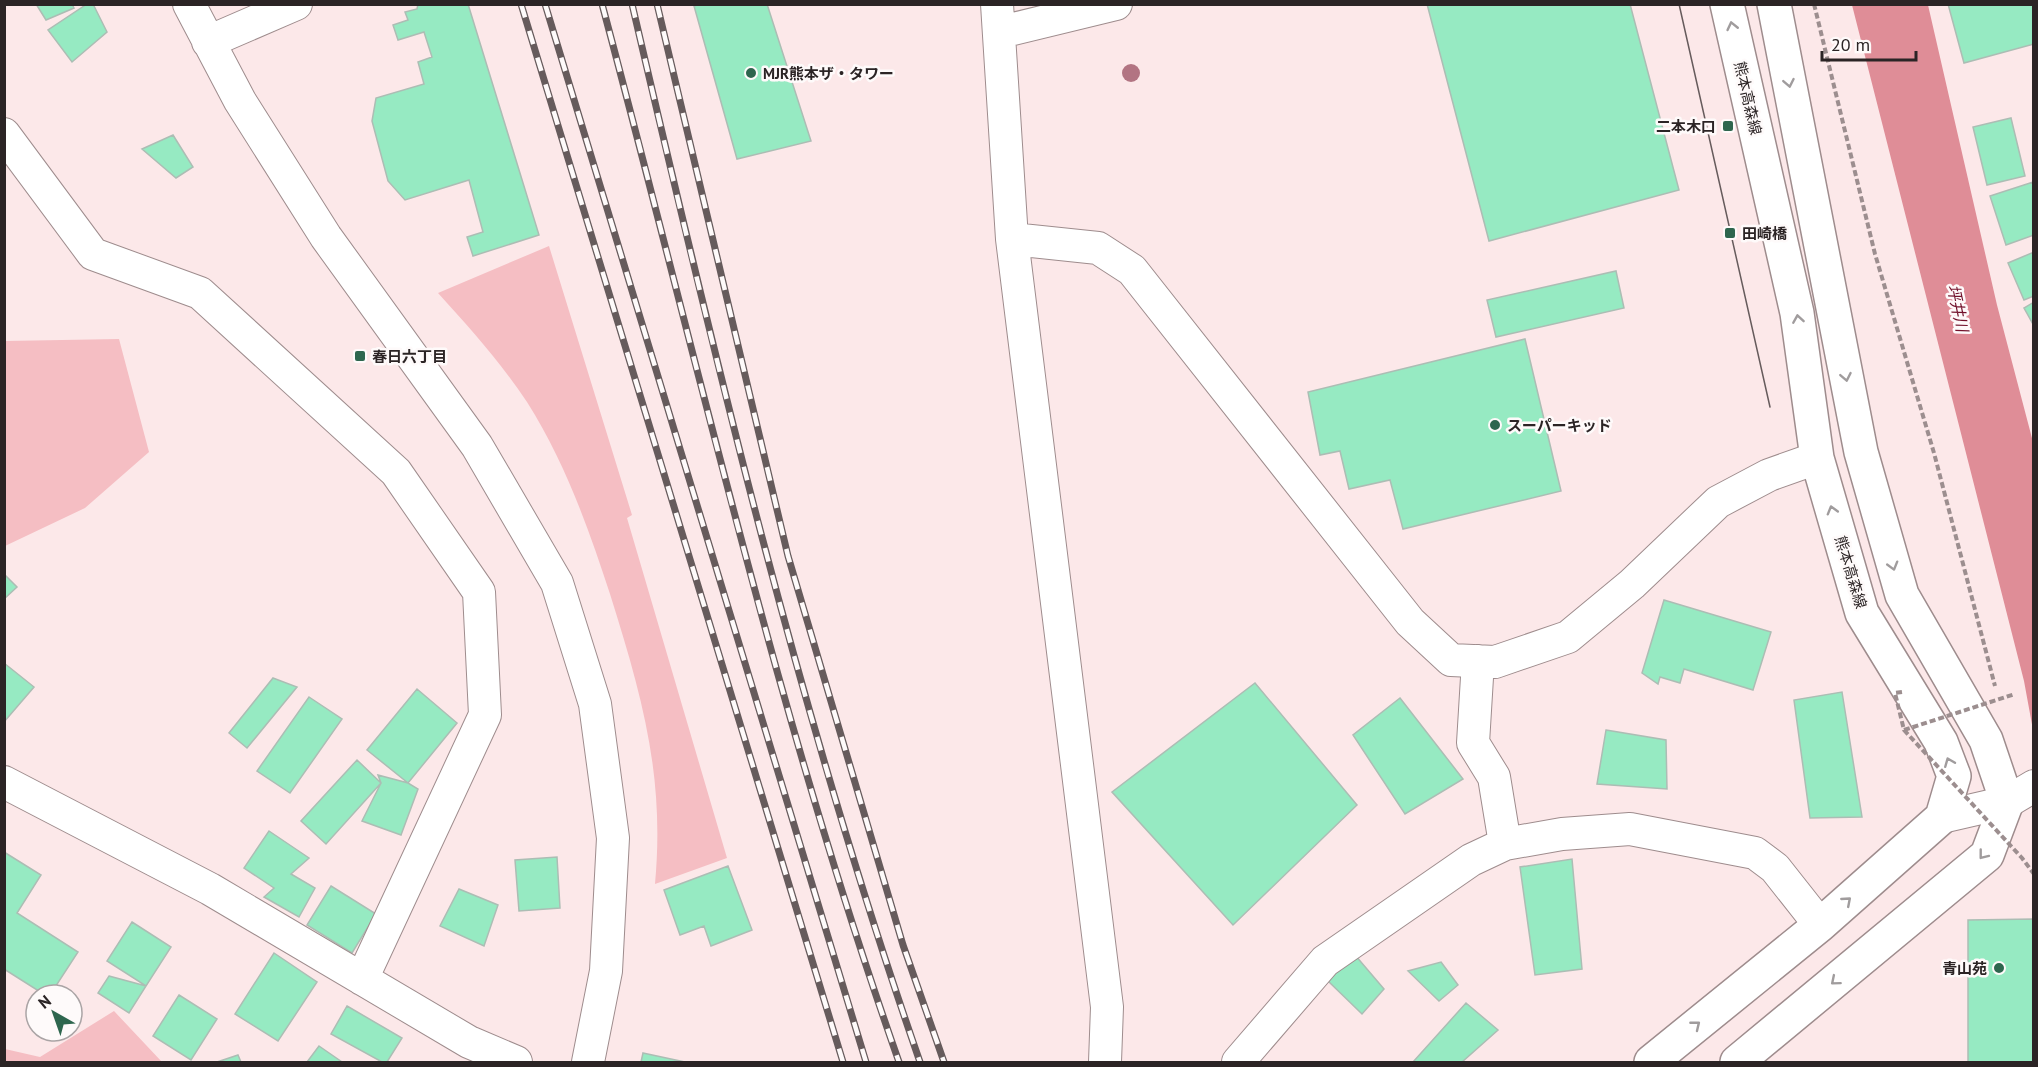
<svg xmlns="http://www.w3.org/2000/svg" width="2038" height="1067" font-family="'PT Sans','Noto Sans JP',sans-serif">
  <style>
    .green { fill: #f5bec3 }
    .water { fill: #df8d97 }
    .building { fill: #96eac2; stroke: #acbdb4; stroke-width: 1.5 }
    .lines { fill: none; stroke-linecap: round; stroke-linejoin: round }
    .minor-casing { stroke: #9e8c8d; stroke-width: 34 }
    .major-casing { stroke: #9e8c8d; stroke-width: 36 }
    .path { stroke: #9c8e8f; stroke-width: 4; stroke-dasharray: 6 3; stroke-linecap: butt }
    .minor { stroke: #fff; stroke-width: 32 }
    .major { stroke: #fff; stroke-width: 33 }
    .tram { stroke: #665b5c; stroke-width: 1.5 }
    .rail-casing { stroke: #665b5c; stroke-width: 7 }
    .rail { stroke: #fefafa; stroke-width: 4.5; stroke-dasharray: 14; stroke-linecap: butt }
    .path-bridge { stroke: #9c8e8f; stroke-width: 4; stroke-dasharray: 6 3; stroke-linecap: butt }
    .tree { fill: #b27482 }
    .oneway { stroke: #a09c9d }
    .poi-dot { fill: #2e664e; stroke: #fefafa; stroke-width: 2 }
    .labels { text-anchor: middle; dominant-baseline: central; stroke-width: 5; stroke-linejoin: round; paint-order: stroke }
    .poi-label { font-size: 15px; font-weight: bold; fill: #2b2425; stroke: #fefafa; text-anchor: start }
    .street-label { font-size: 15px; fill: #2b2425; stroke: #fefafa }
    .water-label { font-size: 16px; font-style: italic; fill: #72112b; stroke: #fefafa }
  </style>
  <rect width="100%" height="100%" fill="#fce8e9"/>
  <!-- green -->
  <path class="green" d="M549,246L632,515L627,518L727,858L655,884C665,776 642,696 610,594C588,527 565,462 527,402C501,363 469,327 438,293Z
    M119,339L149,452L85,508L5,546V341Z
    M114,1011L162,1062H5V1049L40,1057Z"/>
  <!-- water -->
  <path class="water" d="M1852,5H1928L1997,305L2033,442V730L2024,681Z"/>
  <!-- building -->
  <path class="building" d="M36,4H72L74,8L46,20Z
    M87,4H93L107,32L72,62L48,30Z
    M468,4L539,235L473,256L467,237L483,232L469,180L405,200L388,181L372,121L376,98L424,84L418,62L432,57L424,32L398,40L393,25L408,20L405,12L417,9L418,4Z
    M700,4H767L811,141L737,159L694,6Z
    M1427,4H1630L1679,190L1489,241Z
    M1948,4H2034V44L1964,63Z
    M2011,118L2025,176L1987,185L1973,127Z
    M173,135L193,167L176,178L142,149Z
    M2033,182L2034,235L2006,245L1990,196Z
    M2034,252V296L2024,300L2008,263Z
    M1616,271L1624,308L1496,337L1487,300Z
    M2034,302V326L2024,308Z
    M1525,339L1561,491L1403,529L1390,480L1349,489L1340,451L1320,455L1308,392Z
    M4,574L17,587L4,599Z
    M1664,600L1771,632L1753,690L1684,669L1680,683L1660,677L1658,684L1642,673Z
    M4,663L34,687L4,722Z
    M273,678L297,687L247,748L229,733Z
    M1255,683L1357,805L1233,925L1112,792Z
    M417,689L457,723L408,783L367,750Z
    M1842,692L1862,817L1810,818L1794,700Z
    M309,697L342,719L290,793L257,771Z
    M1400,698L1463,779L1405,814L1353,735Z
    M1606,730L1666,740L1667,789L1597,784Z
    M357,760L381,783L326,844L301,821Z
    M378,775L408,783L418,789L401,835L362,821L381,783Z
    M269,831L309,858L291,874L315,888L299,917L264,897L274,888L244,868Z
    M4,852L41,875L17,913L78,952L50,995H45L4,969Z
    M557,857L560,908L519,911L515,860Z
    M1572,859L1582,969L1535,975L1520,867Z
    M728,866L752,930L711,946L704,926L680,935L664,890Z
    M331,886L376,914L352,953L307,925Z
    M459,889L498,905L484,946L440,926Z
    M2034,919V1062H1968V920Z
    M132,922L171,947L146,986L107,961Z
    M274,953L317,982L278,1041L235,1014Z
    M1355,955L1384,989L1362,1014L1326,979Z
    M1441,962L1458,985L1439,1001L1408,971Z
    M109,976L146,986L129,1013L98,993Z
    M179,995L217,1019L191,1060L153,1036Z
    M1466,1003L1498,1030L1462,1062H1413Z
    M347,1006L402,1038L387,1062H382L331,1034Z
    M319,1046L342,1062H307Z
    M643,1053L685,1062H641Z
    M238,1055L241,1062H217Z"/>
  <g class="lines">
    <!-- minor casing -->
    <g class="minor-casing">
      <path id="minor" d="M189,4L240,101L326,237L477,446L557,583L595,704L613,838L606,971L588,1062
        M997,4L1012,239L1107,1007L1105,1062
        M1001,32L1116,4
        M208,42L296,4
        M4,134L93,254L200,293L396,472L479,592L485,715L362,979
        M1012,239L1098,248L1132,270L1410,622L1451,660L1495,662L1568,637L1632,584L1718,502L1769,475L1817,458
        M1478,661L1473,743L1494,777L1505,844
        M4,782L210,889L469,1042L516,1062
        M1942,817L2007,802L2034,786
        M1238,1062L1325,961L1471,860L1505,844L1562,834L1630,829L1755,853L1775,868L1820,925"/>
    </g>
    <!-- major casing -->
    <g class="major-casing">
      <path id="major" d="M1651,1062L1820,925L1942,817L1954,776L1941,742L1862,613L1817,458L1797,313L1727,4
        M1737,1062L1987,855L2007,802L1986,740L1902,595L1861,452L1774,4"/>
    </g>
    <!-- path -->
    <path class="path" d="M1814,4L1875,254L1934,453L1995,686"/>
    <!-- minor -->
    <use href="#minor" class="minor"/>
    <!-- major -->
    <use href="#major" class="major"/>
    <!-- tram -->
    <path class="tram" d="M1679,4L1770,407"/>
    <!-- rail casing -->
    <g class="rail-casing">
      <path id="rail" d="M521,4L843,1062
        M545,4L866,1062
        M602,4C697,358 777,717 899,1062
        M632,4C715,360 800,718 920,1062
        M657,4L788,556L903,945L944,1062"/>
    </g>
    <!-- rail -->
    <use href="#rail" class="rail"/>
    <!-- path-bridge -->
    <path class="path-bridge" d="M1902,692L1895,693L1904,730L2022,858L2034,874
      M1904,730L2015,694"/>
  </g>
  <!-- trees -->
  <circle class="tree" cx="1131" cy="73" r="9"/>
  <!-- one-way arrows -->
  <defs><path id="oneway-chevron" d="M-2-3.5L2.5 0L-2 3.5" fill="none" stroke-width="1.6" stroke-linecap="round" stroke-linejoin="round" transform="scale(1.5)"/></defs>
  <g class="oneway">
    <use href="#oneway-chevron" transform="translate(1732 26) rotate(-103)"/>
    <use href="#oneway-chevron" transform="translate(1789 83) rotate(79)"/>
    <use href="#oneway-chevron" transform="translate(1798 319) rotate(-99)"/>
    <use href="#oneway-chevron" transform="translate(1846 377) rotate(79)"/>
    <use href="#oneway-chevron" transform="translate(1832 510) rotate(-106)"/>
    <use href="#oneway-chevron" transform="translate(1893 566) rotate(74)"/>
    <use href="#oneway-chevron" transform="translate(1949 762) rotate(-112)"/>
    <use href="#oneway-chevron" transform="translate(1983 855) rotate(128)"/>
    <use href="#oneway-chevron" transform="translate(1847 901) rotate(-41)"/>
    <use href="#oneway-chevron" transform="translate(1835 981) rotate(140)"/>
    <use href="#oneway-chevron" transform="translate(1696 1025) rotate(-39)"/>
  </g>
  <!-- markers -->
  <g class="poi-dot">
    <circle cx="751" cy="73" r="6"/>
    <rect x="1722" y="120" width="12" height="12" rx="3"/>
    <rect x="1724" y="227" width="12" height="12" rx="3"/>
    <rect x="354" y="350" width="12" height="12" rx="3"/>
    <circle cx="1495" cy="425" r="6"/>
    <circle cx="1999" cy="968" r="6"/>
  </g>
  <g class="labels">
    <!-- poi labels -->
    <g class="poi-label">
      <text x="763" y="73">MJR熊本ザ・タワー</text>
      <text x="1716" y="126" text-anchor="end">二本木口</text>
      <text x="1742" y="233">田崎橋</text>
      <text x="372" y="356">春日六丁目</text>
      <text x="1507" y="425">スーパーキッド</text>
      <text x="1987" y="968" text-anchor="end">青山苑</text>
    </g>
    <!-- street labels -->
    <g class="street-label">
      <text transform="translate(1748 98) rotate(77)">熊本高森線</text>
      <text transform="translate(1851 572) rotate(73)">熊本高森線</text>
    </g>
    <!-- water labels -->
    <g class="water-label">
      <text transform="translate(1958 308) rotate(78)">坪井川</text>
    </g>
  </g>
  <!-- border -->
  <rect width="2038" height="1067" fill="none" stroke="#2b2425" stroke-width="12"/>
  <!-- north arrow -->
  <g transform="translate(54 1013) rotate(320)"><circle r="28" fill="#fefafa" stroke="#aaa4a5" stroke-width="1.5"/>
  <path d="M0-4.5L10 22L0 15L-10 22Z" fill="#2e664e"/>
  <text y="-9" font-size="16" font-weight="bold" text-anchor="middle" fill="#2b2425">N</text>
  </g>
  <!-- scale -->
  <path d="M1822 51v9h94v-9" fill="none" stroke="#2b2425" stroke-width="3"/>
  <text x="1831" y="51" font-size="18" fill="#2b2425" stroke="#fefafa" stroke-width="4.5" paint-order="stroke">20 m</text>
</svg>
